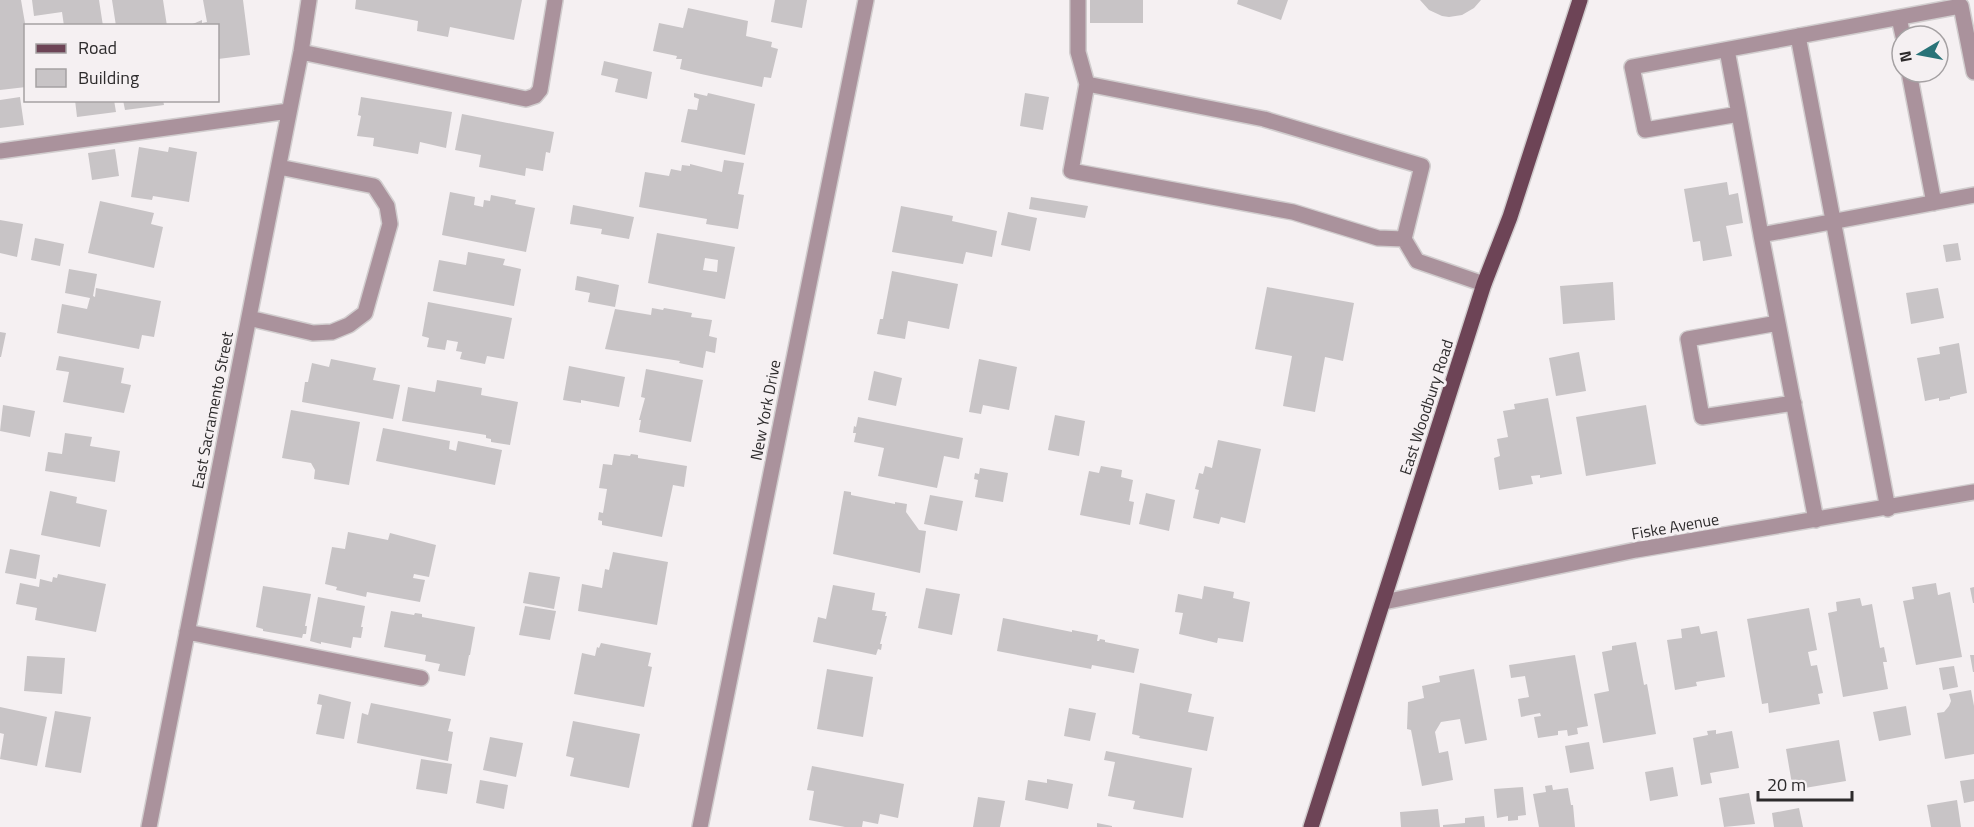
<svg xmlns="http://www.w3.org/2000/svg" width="1974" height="827" font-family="'Titillium Web',sans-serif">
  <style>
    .building { fill: #c8c4c6; fill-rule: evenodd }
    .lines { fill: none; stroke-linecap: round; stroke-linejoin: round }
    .minor-casing { stroke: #d1cdce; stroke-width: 18 }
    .major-casing { stroke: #d1cdce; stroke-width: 18 }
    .minor { stroke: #aa929c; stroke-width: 15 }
    .major { stroke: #6d4456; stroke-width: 15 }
    .labels { text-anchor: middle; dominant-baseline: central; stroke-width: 6; stroke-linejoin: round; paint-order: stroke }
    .street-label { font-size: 16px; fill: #2d2b2c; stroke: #f5f0f2 }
  </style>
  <rect width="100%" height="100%" fill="#f5f0f2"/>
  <!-- building -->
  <path class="building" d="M0,0H21L26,29V87L0,90Z
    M32,0H99L103,26H64L62,12L34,16Z
    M112,0H163L167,26H116Z
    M203,0H243L250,55L218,59V26H188L202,20V23L207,22Z
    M356,0H522L514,40L450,27L448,37L417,31L418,21L355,9Z
    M775,0H807L802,28L771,22Z
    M1090,0H1143V23H1090Z
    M1238,0H1288L1281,20L1237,4Z
    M1420,0H1481L1474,8L1462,15L1449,17L1442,16L1429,10Z
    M688,8L748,21L746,36L772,42L771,47L778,49L771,78L764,77L762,87L701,74L680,69L682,59H676L677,56L653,51L659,23L683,28Z
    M604,61L652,72L647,99L615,92L618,79L601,75Z
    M694,93L707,96L708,93L755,104L745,155L681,142L688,109L697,110L699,99L694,97Z
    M1025,93L1049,97L1043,130L1020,126Z
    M20,97L24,125L0,128V100Z
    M361,97L452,112L446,148L420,142L418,154L373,146L374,138L357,136L361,116L358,115Z
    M75,100H114L116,112L77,117Z
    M123,100H163L164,105L125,110Z
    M462,114L554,132L550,153L546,152L543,171L526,168L525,176L479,167L481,155L455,150Z
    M139,147L168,152L169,147L197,152L189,202L153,196L152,200L131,197Z
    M115,149L119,176L92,180L88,153Z
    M724,160L744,163L738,194L744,195L738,229L706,224L707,219L639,207L645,172L669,176L671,169L681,171L682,165L690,166V164L722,172Z
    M1727,182L1729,195L1738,193L1743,223L1726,226L1732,256L1703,261L1700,241L1693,242L1684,189Z
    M450,192L475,197L474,205L483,207L484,200L490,201L491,195L516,200L515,204L535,208L526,252L442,235Z
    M1031,197L1088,206L1085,218L1029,209Z
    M100,201L154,213L151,224L163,227L154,268L88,253Z
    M573,205L634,217L629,239L601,234L602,229L570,224Z
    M901,206L953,216L952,221L997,231L992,257L966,252L963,264L892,252Z
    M1008,212L1037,218L1030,251L1001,245Z
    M0,220L23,224L17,257L0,253Z
    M657,233L735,247L725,299L648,283ZM705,258L718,260L717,272L703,270Z
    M35,238L64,244L60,266L31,260Z
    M1958,243L1961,260L1946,262L1943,245Z
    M468,252L505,259L503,265L521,269L514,306L433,291L439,260L466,265Z
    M69,269L97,274L93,296L95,297L96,288L161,301L154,337L142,335L139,349L57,333L62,304L87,309L90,298L65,293Z
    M892,271L958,284L949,329L908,321L905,339L877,334L880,319H883Z
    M577,276L619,285L615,307L588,302L590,293L575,290Z
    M1613,282L1615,320L1563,324L1560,286Z
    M1267,287L1354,303L1343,361L1325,357L1315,412L1283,406L1292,356L1255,349Z
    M1938,288L1944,318L1911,324L1906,293Z
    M428,302L512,318L504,359L487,356L485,364L460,359L462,352L456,351L458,342L447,340L445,350L427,347L429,338L422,336Z
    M652,308L663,310L664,308L692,313L691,317L712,320L709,336L717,338L715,353L706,351L703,368L679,363L680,361L605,349L615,309L651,315Z
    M0,332L6,333L1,357H0Z
    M1959,343L1967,393L1950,397V399L1939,401V398L1925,401L1917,358L1940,354L1939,347Z
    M1579,352L1586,391L1556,396L1549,358Z
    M59,356L124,368L121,383L131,385L124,413L63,402L69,372L56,370Z
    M331,359L376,368L373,380L400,385L393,419L302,402L305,382H308L312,363L329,367Z
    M979,359L1017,367L1009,410L983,405L981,414L969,412Z
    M569,366L625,377L619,407L581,400V403L563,400Z
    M646,369L703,380L691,442L639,432L641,420H639L645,398L641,397Z
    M874,371L902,378L896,406L868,400Z
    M437,380L482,388L481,395L518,402L510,445L491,442V439L486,438V435L402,421L408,387L435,392Z
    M1548,398L1562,474L1540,478V475L1531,476L1533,484L1499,490L1494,458L1500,456L1497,439L1508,437L1503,411L1515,409L1514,404Z
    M3,405L35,411L30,437L0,431Z
    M1646,405L1656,464L1586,476L1576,417Z
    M291,410L360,422L349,485L314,479L315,470L311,463L282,458Z
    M1055,415L1085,421L1079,456L1048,450Z
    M858,417L963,438L959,459L944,456L937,488L878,476L884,448L854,442L856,433H853L854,426L856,427Z
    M383,428L450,441L449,449L456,451L458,441L502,450L495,485L376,461Z
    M65,433L92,437L90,446L120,451L115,482L45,471L48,452L62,454Z
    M1218,440L1261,449L1245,523L1221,517L1219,524L1193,518L1199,490L1195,489L1199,473L1203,474L1205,466L1212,468Z
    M614,454L630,456L631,454L638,455V458L687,466L684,487L673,485L662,537L602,525V521L598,520L599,512L603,513L607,489L599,488L603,464L612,465Z
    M1101,466L1122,470L1121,477L1133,480L1129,501L1134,502L1130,525L1080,515L1089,471L1099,473Z
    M980,468L1008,473L1003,502L975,497L978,480L974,479L975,473L979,474Z
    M50,491L77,497L76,503L107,510L100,547L41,535Z
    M844,491L851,492V495L895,504V502L907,504L906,512L919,530L926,531L920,573L833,554Z
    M1146,493L1175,500L1169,531L1139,524Z
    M930,495L963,501L957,531L924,524Z
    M348,532L388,540L390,533L436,545L429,577L414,574L413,578L425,580L420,602L367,592L366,597L336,590L337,587L325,584L332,547L345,549Z
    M10,549L40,555L36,579L5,573Z
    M613,552L668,562L657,625L578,611L582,584L602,588L605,569L609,570Z
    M529,572L560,577L554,609L523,603Z
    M58,574L106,584L96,632L35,620L37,608L16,604L20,583L39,587L40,579L52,582L53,577L57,578Z
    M1936,583L1938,595L1950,592L1962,657L1916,665L1903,601L1914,599L1912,587Z
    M833,585L875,593L872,610L886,612L885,616H887L880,644H882L881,650L878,649L876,655L813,642L818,617L826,619Z
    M263,586L311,594L305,626H307L306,634H303L302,638L263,631V629L256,627Z
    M1204,586L1234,592L1233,598L1250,602L1243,642L1218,638L1217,643L1179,634L1183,613L1175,612L1178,594L1202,599Z
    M1974,587V603H1973L1970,588Z
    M926,588L960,594L952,635L918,628Z
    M318,597L365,606L361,627H363L361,638L353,637L351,648L321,642V644L310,641Z
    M1860,598L1862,606L1872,604L1880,648L1884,647L1887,662H1883L1888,689L1843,697L1828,613L1837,611L1836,602Z
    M525,606L556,611L550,640L519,635Z
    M1809,608L1817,650L1808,652L1811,666L1817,665L1823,693L1818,694L1820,704L1769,713L1768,703L1762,704L1747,619Z
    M391,611L414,615L415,613L422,614V617L475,627L470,655H469L465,676L438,671L440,664L425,661L426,655L384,647Z
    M1003,618L1072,632V630L1098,635L1097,641H1099L1100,639L1105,640V642L1139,649L1134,673L1092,665L1091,669L997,651Z
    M1699,626L1701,634L1717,631L1725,677L1696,682L1697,686L1675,690L1667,640L1682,638L1681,629Z
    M1636,642L1644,685L1647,684L1656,734L1603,743L1594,694L1609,691L1602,652L1612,650V646Z
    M601,643L651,653L648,666L652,667L644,707L574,694L582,653L595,656L597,647L599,648Z
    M1575,655L1588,726L1577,728L1578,734L1568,736L1567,730L1558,731V735L1538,738L1534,717L1541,716L1540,713L1521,717L1518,699L1529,697L1525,676L1511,678L1509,665Z
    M1970,655H1974V672H1973Z
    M27,656L65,658L62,694L24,691Z
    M1954,666L1958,687L1943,690L1939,668Z
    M827,669L873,677L863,737L817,729Z
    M1474,669L1487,740L1465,744L1460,719L1441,722L1435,732L1439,753L1448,751L1453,780L1422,786L1411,730L1407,729L1408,702L1424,698L1422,686L1440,682L1439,676Z
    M1140,683L1192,694L1188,712L1214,717L1207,751L1139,738L1140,736L1132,734Z
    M1971,690L1974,706V754L1945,759L1937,713L1944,712L1949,706L1951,701L1949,694Z
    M319,694L351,702L344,739L316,734L322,705L317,704Z
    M371,703L451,719L448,731L453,732L448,761L357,743L362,713L368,715Z
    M1906,706L1911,735L1879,741L1873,712Z
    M0,707L47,717L37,766L0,759L4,734L0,733Z
    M1069,708L1096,713L1090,741L1064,736Z
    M55,711L91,717L81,773L45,767Z
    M573,721L640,734L629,788L570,776L574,758L566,756Z
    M1716,730V734L1732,731L1739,768L1710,773L1712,783L1701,785L1693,738L1708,735L1707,731Z
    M490,737L523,743L516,777L483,770Z
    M1839,740L1846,781L1793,790L1786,749Z
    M1589,742L1594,769L1570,773L1565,746Z
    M1106,751L1192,768L1183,818L1133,809L1135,801L1108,796L1115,762L1104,760Z
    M421,759L452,764L447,794L416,789Z
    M812,766L904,784L898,818L880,814L878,824L863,821L862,827H845L809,820L814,791L807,790Z
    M1673,767L1678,796L1650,801L1645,772Z
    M1047,779L1073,784L1068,809L1025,800L1028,780L1047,783Z
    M1974,779V801L1964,803L1960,781Z
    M480,780L508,785L504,809L476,803Z
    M1552,785L1553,790L1568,788L1571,805H1573L1575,827H1539L1533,794L1546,792L1545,786Z
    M1523,787L1526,815L1518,816V820L1508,821V816L1497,818L1494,789Z
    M1749,793L1755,824L1724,827L1719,798Z
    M978,797L1005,801L1000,827H973Z
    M1957,800L1961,827H1931L1927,805Z
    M1799,808L1803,827H1774L1772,813Z
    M1438,809L1440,827H1401L1400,812Z
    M1484,816L1485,827H1443V825L1465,823V818Z
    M1097,823L1112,826V827H1097Z"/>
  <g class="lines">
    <!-- minor casing -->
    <g class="minor-casing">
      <path id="minor" d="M1078,0V52L1087,84
        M1899,18L1903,36
        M1798,36L1888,509
        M1727,50L1739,114
        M301,52L526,99L535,96L540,90L555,0
        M1909,72L1934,203
        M0,151L289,111
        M1761,235L1739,114L1645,130L1632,67L1961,6L1974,72
        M1404,239L1378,238L1293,212L1071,171L1087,84L1264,119L1422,166L1404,239L1417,261L1484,284
        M249,318L313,333L332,332L349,325L365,313L390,224L387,206L374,186L279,167
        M1778,323L1688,339L1702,417L1794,403
        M1816,520L1761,235L1974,195
        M1384,602L1636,550L1974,492
        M187,632L421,678
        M149,827L301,52L309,0
        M700,827L866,0"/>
    </g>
    <!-- major casing -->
    <g class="major-casing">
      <path id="major" d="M1311,827L1484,284L1510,217L1580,0"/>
    </g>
    <!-- minor -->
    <use href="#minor" class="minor"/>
    <!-- major -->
    <use href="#major" class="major"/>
  </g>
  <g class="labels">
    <!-- street labels -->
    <g class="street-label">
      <text transform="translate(1426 407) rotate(-72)">East Woodbury Road</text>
      <text transform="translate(212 410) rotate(-79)">East Sacramento Street</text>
      <text transform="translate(765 410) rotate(-79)">New York Drive</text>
      <text transform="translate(1675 526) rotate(-10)">Fiske Avenue</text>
    </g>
  </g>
  <!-- legend -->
  <rect x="24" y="24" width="195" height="78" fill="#f5f0f2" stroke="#a5a1a3" stroke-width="1.5"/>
  <rect x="36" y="44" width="30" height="9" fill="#6d4456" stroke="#a5a1a3" stroke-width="1.5"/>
  <text x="78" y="54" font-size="18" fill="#2d2b2c">Road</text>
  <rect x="36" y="69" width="30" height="18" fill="#c8c4c6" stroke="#a5a1a3" stroke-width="1.5"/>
  <text x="78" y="84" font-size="18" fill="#2d2b2c">Building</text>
  <!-- north arrow -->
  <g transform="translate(1920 54) rotate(260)"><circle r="28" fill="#f5f0f2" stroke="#a5a1a3" stroke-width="1.5"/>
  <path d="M0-4.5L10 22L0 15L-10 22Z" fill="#287378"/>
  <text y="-9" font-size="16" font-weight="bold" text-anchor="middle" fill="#2d2b2c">N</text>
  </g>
  <!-- scale -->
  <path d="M1758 791v9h94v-9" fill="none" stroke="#2d2b2c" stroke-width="3"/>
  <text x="1767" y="791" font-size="18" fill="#2d2b2c" stroke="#f5f0f2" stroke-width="4.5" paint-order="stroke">20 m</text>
</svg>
